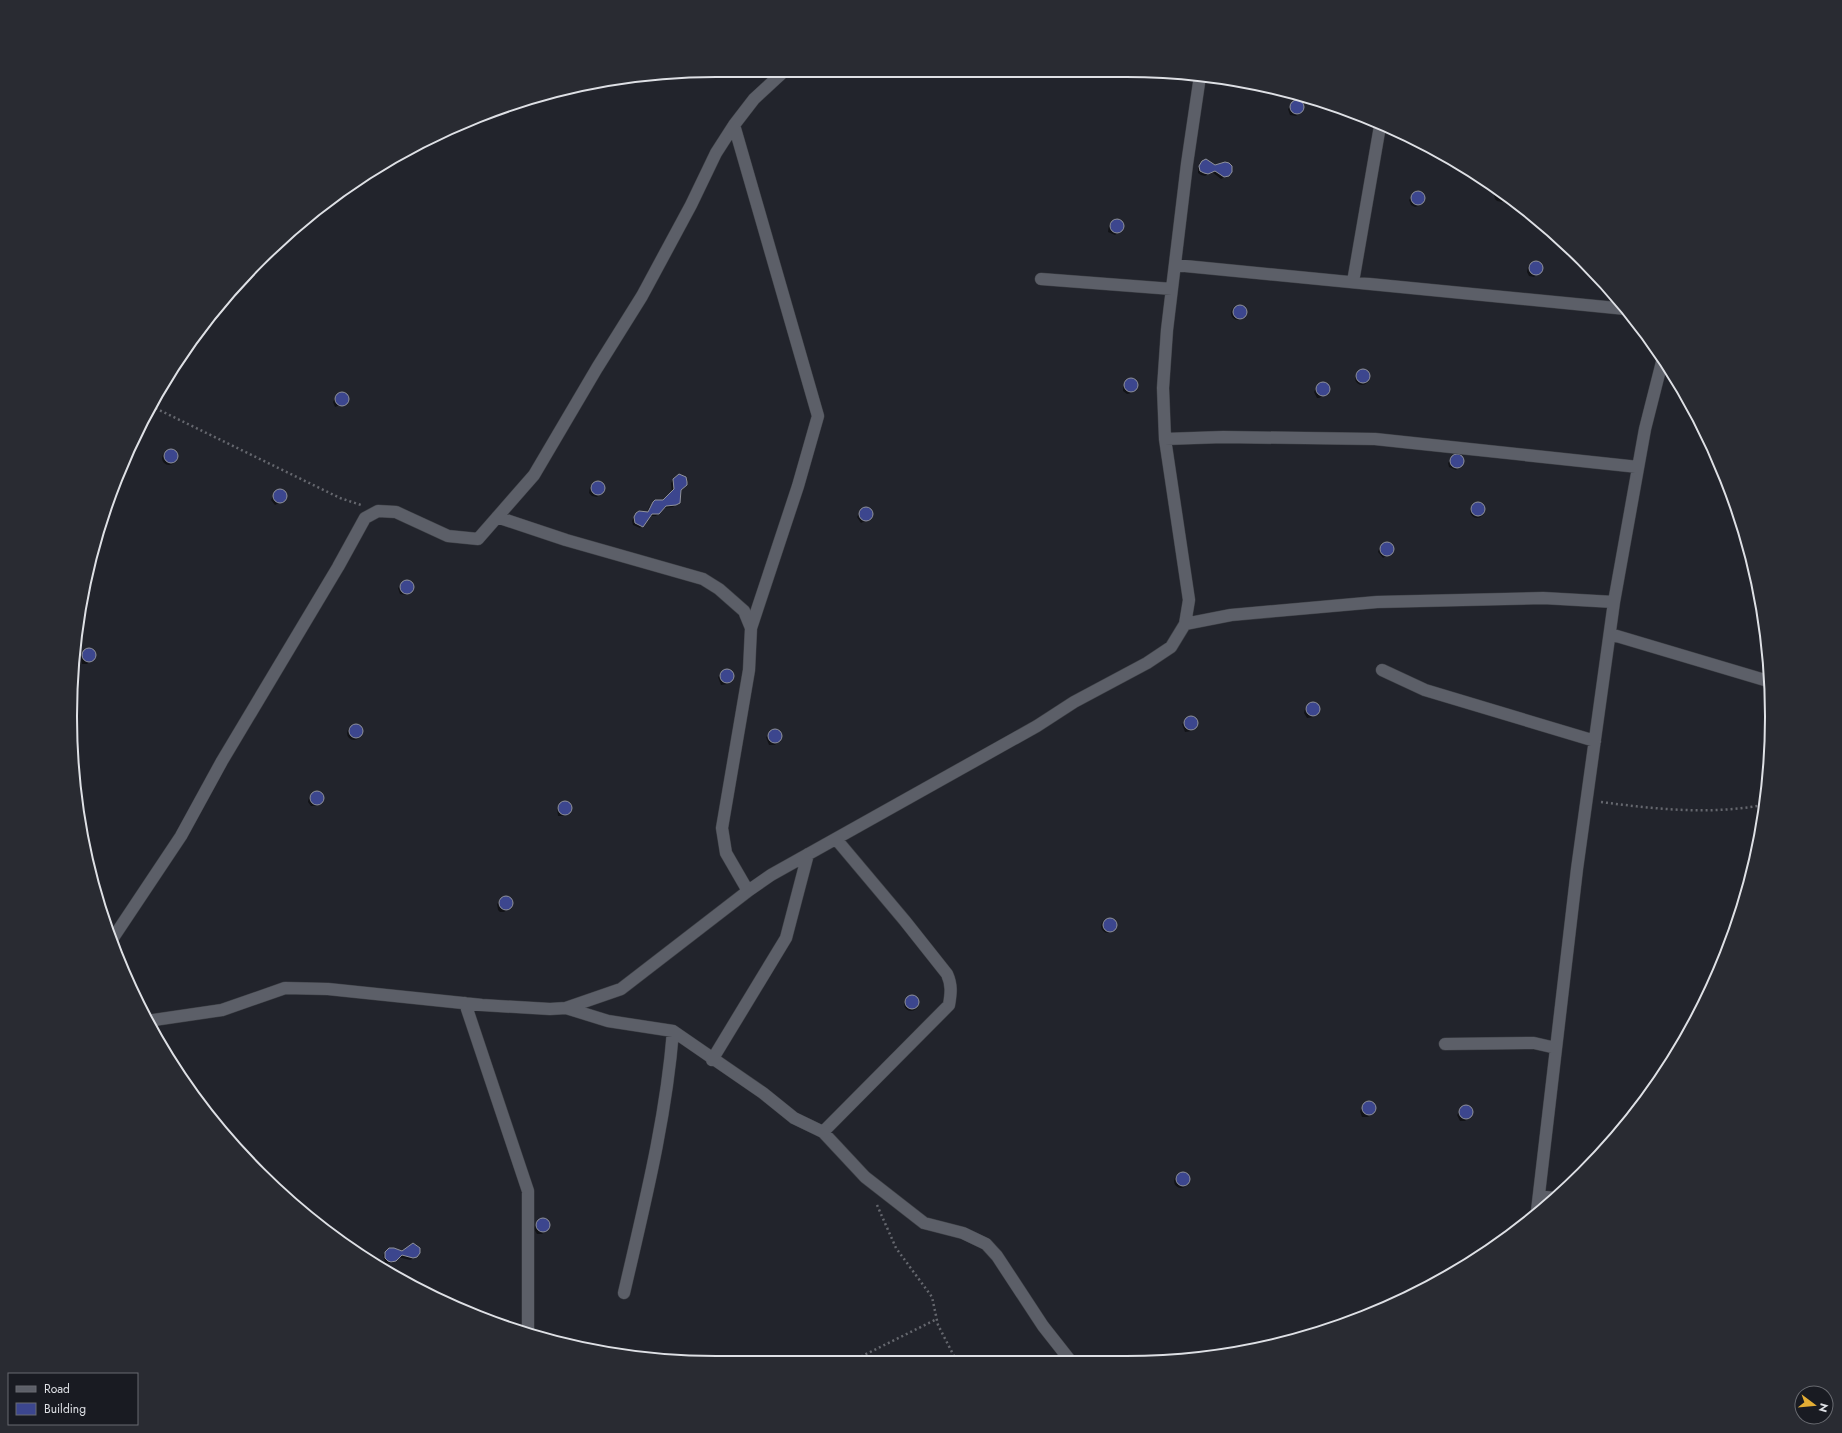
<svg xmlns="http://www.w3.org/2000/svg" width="1842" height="1433" font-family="Jost,sans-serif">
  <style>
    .shadow { fill: #0007 }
    .building { fill: #3c468e; stroke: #90929c }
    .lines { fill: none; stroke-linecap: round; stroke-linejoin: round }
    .minor-casing { stroke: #3e4046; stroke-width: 13 }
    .path { stroke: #65676e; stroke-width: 2.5; stroke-dasharray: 2 3; stroke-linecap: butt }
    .minor { stroke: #5c5f68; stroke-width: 12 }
    .rim { fill: none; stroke: #dee0e5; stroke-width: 2 }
  </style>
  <rect width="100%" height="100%" fill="#22242c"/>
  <!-- shadow -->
  <path class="shadow" d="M1295,102L1303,104V111L1296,116L1290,115L1288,109Z
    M1200,165L1229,175L1221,179L1212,172L1205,176L1201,175L1198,173V169Z
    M1498,189L1508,197L1502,202L1497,201L1495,199L1494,195Z
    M1417,190L1423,194L1424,200L1419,206L1415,207L1411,205L1409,200Z
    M1116,218L1121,222L1122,229L1115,235L1108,232L1109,225Z
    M1535,262L1540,263L1542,268L1540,272L1534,277L1529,276L1527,272L1528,266Z
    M1231 313a7 7 0 1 1 14 0a7 7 0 1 1-14 0Z
    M1355 378a7 7 0 1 1 14 0a7 7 0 1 1-14 0Z
    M1131,379H1135L1137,385L1132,393L1127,394L1123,391V387Z
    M1322,383L1328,385L1329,393L1319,398H1317L1314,392L1317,386Z
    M345,393L349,398L347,403L335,407L333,402L336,396L339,394Z
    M162 458a7 7 0 1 1 14 0a7 7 0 1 1-14 0Z
    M1454,456L1462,457L1463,459V463L1456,470L1449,467L1448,463Z
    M676,477L680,490V500L673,507L663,508L656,516H649L640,528L633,525L632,521L634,517L647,513L649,507L656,501H663L672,493L671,483Z
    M597,482L602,483L604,488L603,492L597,497L592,496L589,493L590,486Z
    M276,490H282L286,496L283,501L275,505L271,500Z
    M1470 511a7 7 0 1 1 14 0a7 7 0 1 1-14 0Z
    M862,508H868L872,514L869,519L861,523L857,517Z
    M1387,542L1391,543L1393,547V551L1383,558L1378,552L1379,549Z
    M404,581H409L413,583V588L406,595L400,594L398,588Z
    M86,650L94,652L93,659L87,664H82L80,656Z
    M729,670L732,672L734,676L728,684L721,685L718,677L725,671Z
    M1312,703L1317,704L1319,709L1314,717L1307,718L1304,713L1305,708Z
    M1193,717L1197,720V725L1192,731L1185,732L1182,724L1189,718Z
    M347 733a7 7 0 1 1 14 0a7 7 0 1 1-14 0Z
    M777,730L781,733V738L775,745H769L766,737L773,731Z
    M316,792L321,793L323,798L317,806H311L308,802L309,797Z
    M566,802L569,803L570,810L565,816H558L557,807Z
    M505,896L512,901L511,907L504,912H500L498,910L497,904Z
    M1101 926a7 7 0 1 1 14 0a7 7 0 1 1-14 0Z
    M904 1004a7 7 0 1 1 14 0a7 7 0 1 1-14 0Z
    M1368,1102L1375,1105L1374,1112L1368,1117H1362L1360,1111Z
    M1463,1107H1468L1472,1110V1114L1465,1121H1460L1457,1115Z
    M1174 1181a7 7 0 1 1 14 0a7 7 0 1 1-14 0Z
    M542,1219L547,1221L549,1226L548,1229L542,1234H537L534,1229L535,1224Z
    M389,1249L402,1252L416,1257L410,1260L398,1257L392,1263H385L383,1255Z"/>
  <!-- building -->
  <path class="building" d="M1290 107a7 7 0 1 1 14 0a7 7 0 1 1-14 0Z
    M1206,159L1215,165L1225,162L1229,163L1232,166V172L1229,176L1224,177L1215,171L1208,174L1204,173L1200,171L1199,166L1202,161Z
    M1411 198a7 7 0 1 1 14 0a7 7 0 1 1-14 0Z
    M1110 226a7 7 0 1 1 14 0a7 7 0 1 1-14 0Z
    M1529 268a7 7 0 1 1 14 0a7 7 0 1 1-14 0Z
    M1233 312a7 7 0 1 1 14 0a7 7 0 1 1-14 0Z
    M1356 376a7 7 0 1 1 14 0a7 7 0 1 1-14 0Z
    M1124 385a7 7 0 1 1 14 0a7 7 0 1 1-14 0Z
    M1316 389a7 7 0 1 1 14 0a7 7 0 1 1-14 0Z
    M335 399a7 7 0 1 1 14 0a7 7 0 1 1-14 0Z
    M164 456a7 7 0 1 1 14 0a7 7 0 1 1-14 0Z
    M1450 461a7 7 0 1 1 14 0a7 7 0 1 1-14 0Z
    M679,474L686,477L687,482V485L681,490L680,503L676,505L666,506L659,514H652L643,527L635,523L634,517L636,513L639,511L648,512L653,502L655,500H663L674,489L673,479Z
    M591 488a7 7 0 1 1 14 0a7 7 0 1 1-14 0Z
    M273 496a7 7 0 1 1 14 0a7 7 0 1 1-14 0Z
    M1471 509a7 7 0 1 1 14 0a7 7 0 1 1-14 0Z
    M859 514a7 7 0 1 1 14 0a7 7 0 1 1-14 0Z
    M1380 549a7 7 0 1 1 14 0a7 7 0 1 1-14 0Z
    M400 587a7 7 0 1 1 14 0a7 7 0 1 1-14 0Z
    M82 655a7 7 0 1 1 14 0a7 7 0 1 1-14 0Z
    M720 676a7 7 0 1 1 14 0a7 7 0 1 1-14 0Z
    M1306 709a7 7 0 1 1 14 0a7 7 0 1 1-14 0Z
    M1184 723a7 7 0 1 1 14 0a7 7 0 1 1-14 0Z
    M349 731a7 7 0 1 1 14 0a7 7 0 1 1-14 0Z
    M768 736a7 7 0 1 1 14 0a7 7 0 1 1-14 0Z
    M310 798a7 7 0 1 1 14 0a7 7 0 1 1-14 0Z
    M558 808a7 7 0 1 1 14 0a7 7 0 1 1-14 0Z
    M499 903a7 7 0 1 1 14 0a7 7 0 1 1-14 0Z
    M1103 925a7 7 0 1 1 14 0a7 7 0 1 1-14 0Z
    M905 1002a7 7 0 1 1 14 0a7 7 0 1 1-14 0Z
    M1362 1108a7 7 0 1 1 14 0a7 7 0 1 1-14 0Z
    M1459 1112a7 7 0 1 1 14 0a7 7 0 1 1-14 0Z
    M1176 1179a7 7 0 1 1 14 0a7 7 0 1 1-14 0Z
    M536 1225a7 7 0 1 1 14 0a7 7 0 1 1-14 0Z
    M413,1243L420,1248V1253L417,1257L413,1258L402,1255L396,1261L391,1262L388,1261L385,1258V1252L389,1248H394L402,1251Z"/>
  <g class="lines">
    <!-- minor casing -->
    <g class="minor-casing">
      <path id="minor" d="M734,125L818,416L798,486L751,628
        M1175,265L1626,309
        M1041,279L1172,289
        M1353,282L1380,126
        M1165,439L1223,437L1375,439L1638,467
        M497,517L566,540L703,579L719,589L744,611L751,628L749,670L722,828L726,853L748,891
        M1185,624L1231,615L1377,602L1543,598L1614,602
        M1610,634L1768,681
        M1382,670L1425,690L1595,741
        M111,941L181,836L222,761L338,567L365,518L378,511L396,512L448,536L478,539L534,475L597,368L642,296L691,205L716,153L734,125L754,99L781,74
        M465,1003L528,1191V1333
        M566,1008L608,1021L673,1031L763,1093L794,1118L823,1132L865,1177L924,1223L963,1233L986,1244L997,1256L1043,1326L1069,1359
        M147,1021L222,1010L285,988L328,989L482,1005L550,1009L566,1008L621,989L748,891L771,875L1037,726L1074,702L1147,663L1171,647L1185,624L1189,600L1165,439L1163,388L1167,330L1187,164L1200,76
        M1445,1044L1534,1043L1556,1048
        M712,1060L786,938L808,854
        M823,1132L949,1005C951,993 952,985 947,974L905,921L836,839
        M1539,1196L1553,1198
        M1537,1211L1577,869L1614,602L1645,429L1663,358
        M624,1293C644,1206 666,1120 673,1031"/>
    </g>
    <!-- path -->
    <path class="path" d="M151,406L340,498L361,505
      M1601,802C1655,809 1709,815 1763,805
      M877,1205L896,1248L932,1297L938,1325L956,1360
      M852,1361L937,1319"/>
    <!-- minor -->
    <use href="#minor" class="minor"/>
  </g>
  <!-- crop -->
  <path d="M0 0H1842V1433H0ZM716 77H1126A639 639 0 0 1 1765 716V717A639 639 0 0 1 1126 1356H716A639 639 0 0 1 77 717V716A639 639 0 0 1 716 77Z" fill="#292b32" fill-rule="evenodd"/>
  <path class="rim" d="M716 77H1126A639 639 0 0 1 1765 716V717A639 639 0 0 1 1126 1356H716A639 639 0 0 1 77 717V716A639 639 0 0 1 716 77Z"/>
  <!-- legend -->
  <rect x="8" y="1373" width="130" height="52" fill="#191b22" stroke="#686a70"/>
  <rect x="16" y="1386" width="20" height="6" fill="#5c5f68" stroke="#686a70"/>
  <text x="44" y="1393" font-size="12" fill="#dee0e5">Road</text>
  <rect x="16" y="1403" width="20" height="12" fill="#3c468e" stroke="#686a70"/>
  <text x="44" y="1413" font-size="12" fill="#dee0e5">Building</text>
  <!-- north arrow -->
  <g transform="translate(1814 1405) rotate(106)"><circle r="19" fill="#191b22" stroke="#686a70"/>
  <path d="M0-3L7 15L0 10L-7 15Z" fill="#e4ae35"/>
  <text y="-6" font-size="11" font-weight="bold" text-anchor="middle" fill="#dee0e5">N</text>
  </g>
</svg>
